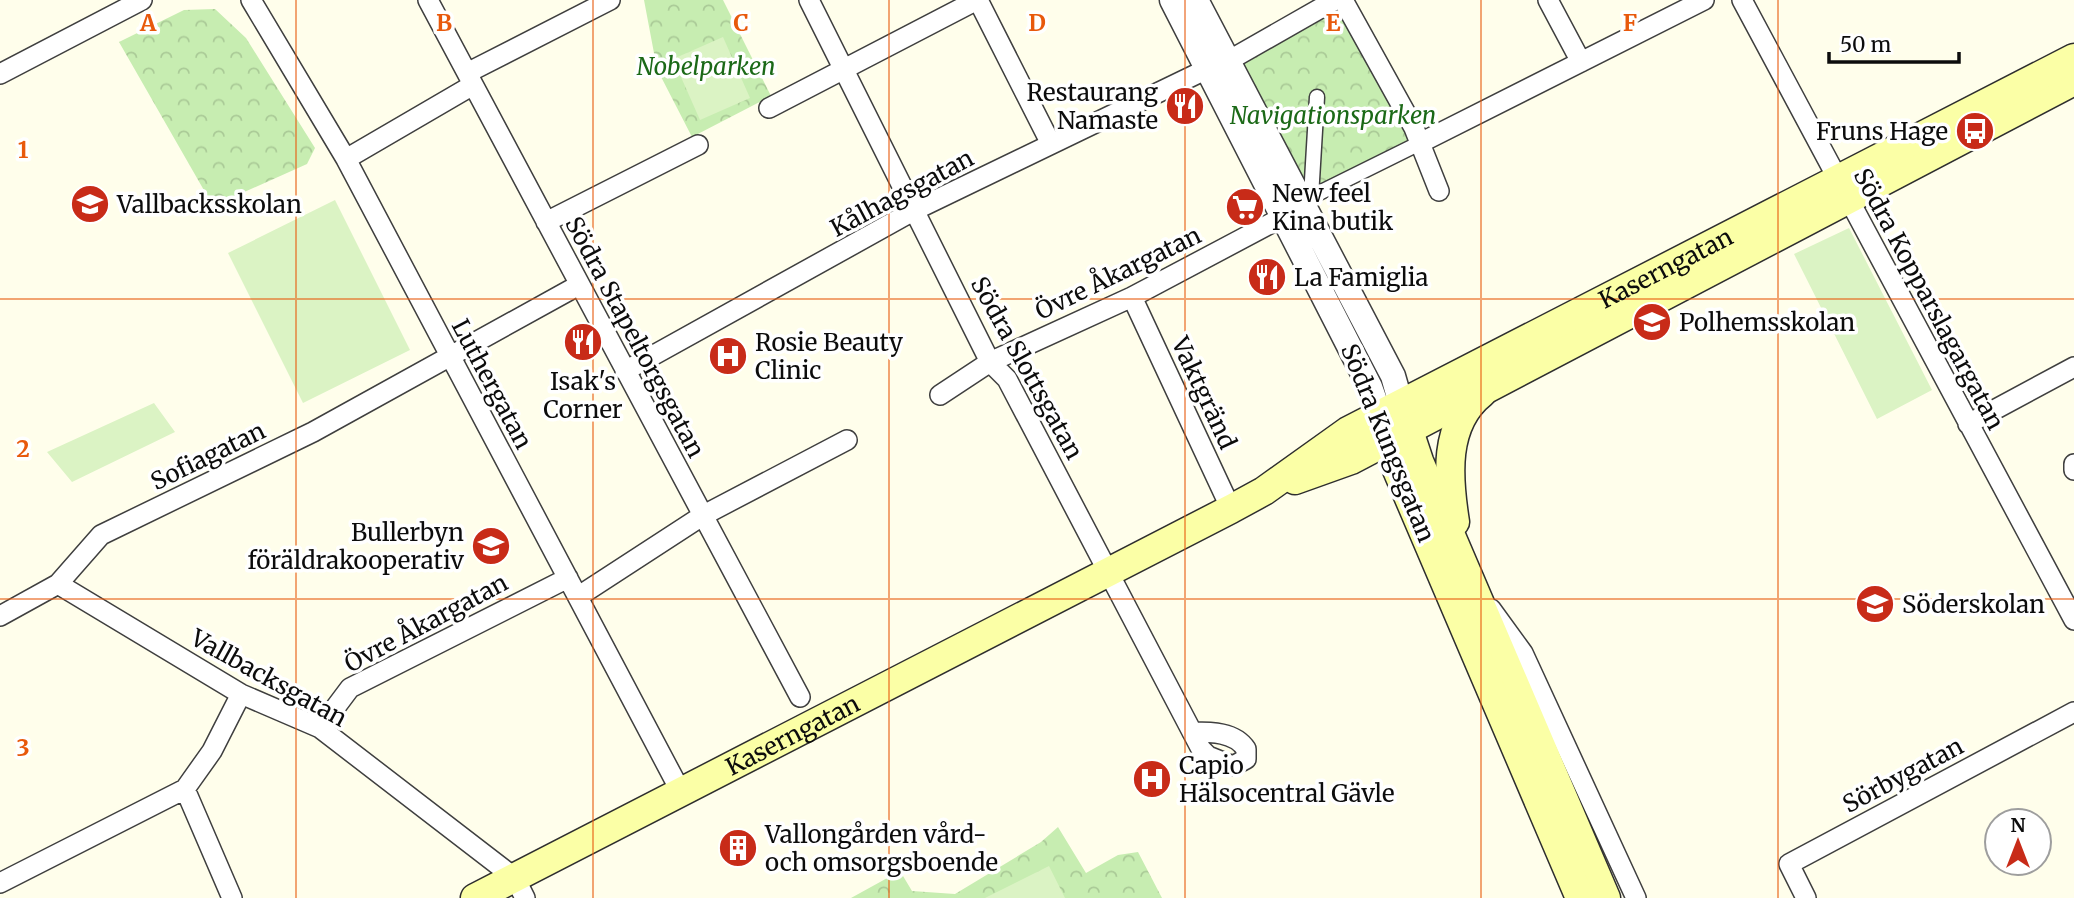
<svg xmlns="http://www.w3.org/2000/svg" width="2074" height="898" font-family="Merriweather,serif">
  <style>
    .park { fill: url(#park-crowns) }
    .pitch { fill: #dbf3c4 }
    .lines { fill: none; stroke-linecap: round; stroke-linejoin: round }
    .pedestrian-casing { stroke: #3f3f3f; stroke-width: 17 }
    .minor-casing { stroke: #3f3f3f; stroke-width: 22 }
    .tertiary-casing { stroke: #3f3f3f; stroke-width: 27 }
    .secondary-casing { stroke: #2e2e2e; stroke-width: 31 }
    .pedestrian { stroke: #fff; stroke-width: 14 }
    .minor { stroke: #fff; stroke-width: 19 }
    .tertiary { stroke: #fff; stroke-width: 24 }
    .secondary { stroke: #fbffa6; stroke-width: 28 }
    .grid { fill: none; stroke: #e8590c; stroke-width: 2; stroke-opacity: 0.55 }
    .labels { text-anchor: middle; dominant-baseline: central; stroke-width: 7; stroke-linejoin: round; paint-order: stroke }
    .park-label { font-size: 24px; font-style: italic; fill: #1b6917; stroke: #fff }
    .poi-label { font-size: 24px; fill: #0c0c0c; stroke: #fff; text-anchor: start }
    .street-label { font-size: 24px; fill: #0c0c0c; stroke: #fff }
    .grid-label { font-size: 23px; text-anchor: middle; font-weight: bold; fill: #e8590c; stroke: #fff; stroke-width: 7; stroke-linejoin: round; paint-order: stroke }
  </style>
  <defs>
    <pattern id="park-crowns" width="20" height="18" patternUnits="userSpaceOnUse" patternTransform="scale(1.75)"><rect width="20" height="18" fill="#c7edb1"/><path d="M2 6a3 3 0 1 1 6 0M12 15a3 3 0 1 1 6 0" fill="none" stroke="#aaca97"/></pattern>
  </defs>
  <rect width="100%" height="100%" fill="#fffeeb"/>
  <!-- park -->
  <path class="park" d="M644,0H723L771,96L692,137L657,69Z
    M1335,0L1416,145L1311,197L1236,57Z
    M215,9L246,38L315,148L307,164L213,206L119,42L184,10Z
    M1058,827L1086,873L1118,855L1138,852L1162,898H851L900,871L912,891L955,894L1041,842Z"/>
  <!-- pitch -->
  <path class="pitch" d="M723,37L750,98L700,120L673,59Z
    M335,200L410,350L303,403L228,253Z
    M1849,228L1932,390L1877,419L1794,254Z
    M154,403L175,432L72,482L47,452Z
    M1049,866L1065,898H985Z"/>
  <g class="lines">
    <!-- pedestrian casing -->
    <g class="pedestrian-casing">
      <path id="pedestrian" d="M1311,197L1420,143
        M1311,197L1317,97"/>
    </g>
    <!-- minor casing -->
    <g class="minor-casing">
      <path id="minor" d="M251,0L346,159L682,794
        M428,0L800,697
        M809,0L990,362L1007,379L1201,749L1208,756L1233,766L1246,759V749C1235,732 1211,732 1192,732
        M978,0L1051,144
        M1343,0L1414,128L1439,191
        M1548,0L1581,62
        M1742,0L2074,620
        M1228,61L1335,0
        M467,73L610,0
        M0,74L142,0
        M769,108L977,0
        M1420,143L1704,0
        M346,159L473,85
        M546,222L698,145
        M1132,297L1231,509
        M625,371L915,210L1207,69
        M940,395L990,362L1132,297L1283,217
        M1968,424L2074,367
        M2074,464V470
        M58,584L241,694L320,728L515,878L525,898
        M579,596L702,516L847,440
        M1491,609L1523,653L1636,898
        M0,616L58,584L101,535L313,432L579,285
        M320,728L350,688L568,578
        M185,789L232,898
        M0,883L185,789L212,751L241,694
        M1806,898L1789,864L2074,712"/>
    </g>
    <!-- tertiary casing -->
    <g class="tertiary-casing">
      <path id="tertiary" d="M1172,0L1370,387L1380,415
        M1196,0L1393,376L1401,404"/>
    </g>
    <!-- secondary casing -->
    <g class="secondary-casing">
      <g id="secondary">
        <path d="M1403,413L1419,461L1606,898"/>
        <path d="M1383,424L1397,470L1580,898"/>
        <path d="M1295,480L1351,460L2074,81"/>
        <path d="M1455,522C1448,478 1443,424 1482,393"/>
        <path id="s1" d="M475,898L1231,509L1264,491L1348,431L2074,58"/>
      </g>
    </g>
    <!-- pedestrian -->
    <use href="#pedestrian" class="pedestrian"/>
    <!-- minor -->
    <use href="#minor" class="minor"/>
    <!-- tertiary -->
    <use href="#tertiary" class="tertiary"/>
    <!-- secondary -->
    <use href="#secondary" class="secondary"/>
  </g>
  <!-- grid -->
  <path class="grid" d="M296,0V898M593,0V898M889,0V898M1185,0V898M1481,0V898M1778,0V898M0,299H2074M0,599H2074"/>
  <!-- icons -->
  <defs>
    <g id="restaurant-disc" transform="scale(2.0125)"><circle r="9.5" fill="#c82b18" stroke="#fff"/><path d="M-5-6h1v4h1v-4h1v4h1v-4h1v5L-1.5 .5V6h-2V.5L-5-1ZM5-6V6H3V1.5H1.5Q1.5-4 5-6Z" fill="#fff"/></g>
    <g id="bus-disc" transform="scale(2.0125)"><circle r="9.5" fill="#c82b18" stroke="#fff"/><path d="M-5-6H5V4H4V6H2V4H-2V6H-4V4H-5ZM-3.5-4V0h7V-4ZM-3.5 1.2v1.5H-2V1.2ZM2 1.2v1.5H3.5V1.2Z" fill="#fff"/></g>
    <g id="school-disc" transform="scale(2.0125)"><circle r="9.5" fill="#c82b18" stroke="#fff"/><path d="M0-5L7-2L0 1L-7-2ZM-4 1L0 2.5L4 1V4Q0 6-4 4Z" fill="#fff"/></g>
    <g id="supermarket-disc" transform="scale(2.0125)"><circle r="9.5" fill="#c82b18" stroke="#fff"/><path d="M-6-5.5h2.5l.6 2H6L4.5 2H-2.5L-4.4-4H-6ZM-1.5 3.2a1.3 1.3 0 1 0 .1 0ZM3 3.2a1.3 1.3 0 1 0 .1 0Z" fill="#fff"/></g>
    <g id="hospital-disc" transform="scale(2.0125)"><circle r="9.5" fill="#c82b18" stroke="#fff"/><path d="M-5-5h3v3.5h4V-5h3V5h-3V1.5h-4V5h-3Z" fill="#fff"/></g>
    <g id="building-disc" transform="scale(2.0125)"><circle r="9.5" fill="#c82b18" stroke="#fff"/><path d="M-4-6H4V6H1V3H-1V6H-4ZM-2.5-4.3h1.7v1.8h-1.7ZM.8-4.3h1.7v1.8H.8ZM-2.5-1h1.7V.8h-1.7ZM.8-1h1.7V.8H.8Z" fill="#fff"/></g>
  </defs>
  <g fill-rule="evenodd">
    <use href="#restaurant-disc" x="1185" y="106"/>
    <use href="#bus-disc" x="1975" y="131"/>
    <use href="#school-disc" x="90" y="204"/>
    <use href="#supermarket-disc" x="1245" y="207"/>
    <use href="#restaurant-disc" x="1267" y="277"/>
    <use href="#school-disc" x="1652" y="322"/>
    <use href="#restaurant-disc" x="583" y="342"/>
    <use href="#hospital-disc" x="728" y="356"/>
    <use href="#school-disc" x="491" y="546"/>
    <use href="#school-disc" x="1875" y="604"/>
    <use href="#hospital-disc" x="1152" y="779"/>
    <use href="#building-disc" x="738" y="848"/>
  </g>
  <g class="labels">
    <!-- park labels -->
    <g class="park-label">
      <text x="706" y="66">Nobelparken</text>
      <text x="1333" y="115">Navigationsparken</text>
    </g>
    <!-- poi labels -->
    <g class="poi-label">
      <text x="1158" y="92" text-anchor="end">Restaurang<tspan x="1158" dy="28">Namaste</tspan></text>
      <text x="1948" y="131" text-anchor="end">Fruns Hage</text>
      <text x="1272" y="193">New feel<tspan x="1272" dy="28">Kina butik</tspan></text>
      <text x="117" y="204">Vallbacksskolan</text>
      <text x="1294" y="277">La Famiglia</text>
      <text x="1679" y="322">Polhemsskolan</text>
      <text x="755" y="342">Rosie Beauty<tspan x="755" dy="28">Clinic</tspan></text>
      <text x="583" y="381" text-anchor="middle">Isak's<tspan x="583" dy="28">Corner</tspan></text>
      <text x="464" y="532" text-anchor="end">Bullerbyn<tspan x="464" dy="28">föräldrakooperativ</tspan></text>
      <text x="1902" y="604">Söderskolan</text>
      <text x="1179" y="765">Capio<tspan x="1179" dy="28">Hälsocentral Gävle</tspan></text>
      <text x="765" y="834">Vallongården vård-<tspan x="765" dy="28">och omsorgsboende</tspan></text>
    </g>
    <!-- street labels -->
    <g class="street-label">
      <text transform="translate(902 193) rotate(-28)">Kålhagsgatan</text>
      <text stroke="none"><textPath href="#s1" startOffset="1348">Kaserngatan</textPath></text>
      <text transform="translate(1118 273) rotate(-26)">Övre Åkargatan</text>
      <text transform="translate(1929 299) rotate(62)">Södra Kopparslagargatan</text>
      <text transform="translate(635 337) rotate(62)">Södra Stapeltorgsgatan</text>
      <text transform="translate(1027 368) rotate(61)">Södra Slottsgatan</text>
      <text transform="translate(492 384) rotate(62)">Luthergatan</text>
      <text transform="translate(1204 393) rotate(65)">Vaktgränd</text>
      <text transform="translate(1388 443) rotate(68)">Södra Kungsgatan</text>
      <text transform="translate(208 456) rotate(-26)">Sofiagatan</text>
      <text transform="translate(426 623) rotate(-28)">Övre Åkargatan</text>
      <text transform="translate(269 678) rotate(29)">Vallbacksgatan</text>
      <text stroke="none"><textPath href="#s1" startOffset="357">Kaserngatan</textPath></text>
      <text transform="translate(1903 775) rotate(-28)">Sörbygatan</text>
    </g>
  </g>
  <g class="grid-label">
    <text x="148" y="31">A</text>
    <text x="444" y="31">B</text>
    <text x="741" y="31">C</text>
    <text x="1037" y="31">D</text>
    <text x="1333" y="31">E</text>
    <text x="1630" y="31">F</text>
    <text x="23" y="158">1</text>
    <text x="23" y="457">2</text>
    <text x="23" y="756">3</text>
  </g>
  <!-- north arrow -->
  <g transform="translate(2018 842)"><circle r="33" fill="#ffffff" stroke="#9e9e9e" stroke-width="2"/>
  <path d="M0-5L12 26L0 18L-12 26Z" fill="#c82b18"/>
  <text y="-10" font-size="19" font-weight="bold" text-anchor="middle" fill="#0c0c0c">N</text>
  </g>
  <!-- scale -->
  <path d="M1829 52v10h130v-10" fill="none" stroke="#0c0c0c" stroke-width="3.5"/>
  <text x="1840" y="52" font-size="21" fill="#0c0c0c" stroke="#ffffff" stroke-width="5" paint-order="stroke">50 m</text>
</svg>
